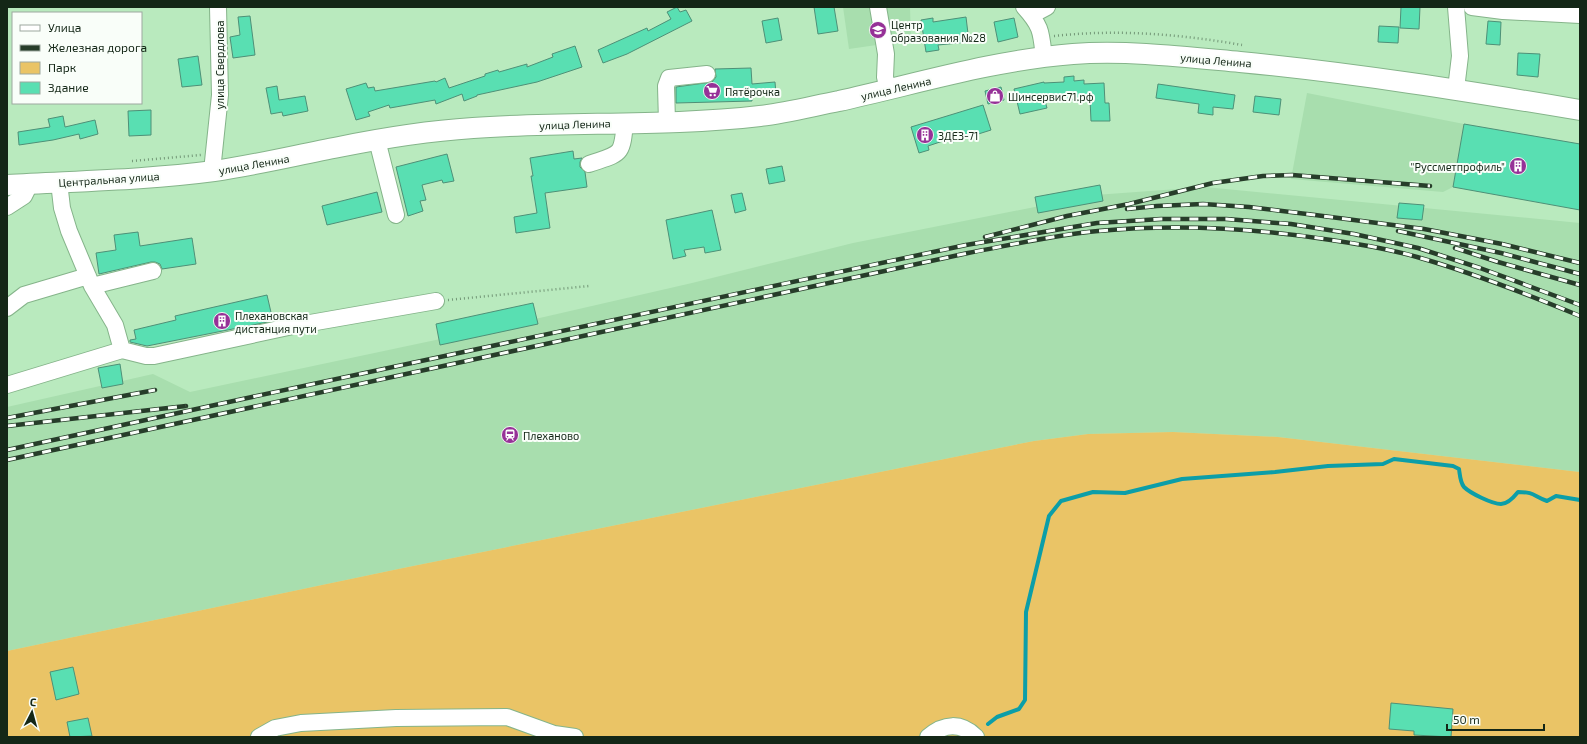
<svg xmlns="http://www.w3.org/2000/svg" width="1587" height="744" font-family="'Exo 2',sans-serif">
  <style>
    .built { fill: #a8deae }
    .green { fill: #eac466 }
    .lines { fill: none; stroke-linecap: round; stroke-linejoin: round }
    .stream { stroke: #0c9ea8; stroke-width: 4 }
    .building { fill: #59dfb2; stroke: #4e9077 }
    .minor-casing { stroke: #85b48a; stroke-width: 18 }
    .major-casing { stroke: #85b48a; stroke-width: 22 }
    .path { stroke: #739777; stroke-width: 2.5; stroke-dasharray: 1 3; stroke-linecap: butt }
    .minor { stroke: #fff; stroke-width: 16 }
    .major { stroke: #fff; stroke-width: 20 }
    .rail-casing { stroke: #273d2a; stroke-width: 4.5 }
    .rail { stroke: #f9fef9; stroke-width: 3; stroke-dasharray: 9; stroke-linecap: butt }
    .labels { text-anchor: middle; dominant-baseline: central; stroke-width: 4; stroke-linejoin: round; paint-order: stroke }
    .poi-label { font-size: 11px; fill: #142717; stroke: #f9fef9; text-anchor: start }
    .street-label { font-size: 11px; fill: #142717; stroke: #f9fef9 }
  </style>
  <rect width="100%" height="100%" fill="#b9eabe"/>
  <!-- built -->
  <path class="built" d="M843,7H910L911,40L849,49Z
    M1307,93L1464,124L1453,187L1443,192L1291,179Z
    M1205,187L1580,223V472L1278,437L1173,432L1088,434L1034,441L403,568L7,651V407L153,374L190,392L544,317L692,283L853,243L1095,195Z"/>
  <!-- green -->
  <path class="green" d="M1173,432L1278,437L1580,472V737H7V651L403,568L1034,441L1088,434Z"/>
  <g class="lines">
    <!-- stream -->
    <path class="stream" d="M988,724L997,717L1019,709L1025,700L1026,612L1049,516L1061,501L1093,492L1125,493L1182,479L1275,472L1328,466L1383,464L1394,459L1453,466L1459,469C1460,475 1460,482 1464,487C1470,493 1492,504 1501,504C1508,504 1514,497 1518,492C1535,492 1533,496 1547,501L1556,496L1580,500"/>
  </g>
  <!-- building -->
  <path class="building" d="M677,7L680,12L686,10L692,21L627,54L603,63L598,50L647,28L648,31L671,19L667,12Z
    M814,7H834L838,31L818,34Z
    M1401,7H1420L1419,29L1400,28Z
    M250,16L255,55L233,58L230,37L240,35L238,17Z
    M966,17L969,42L938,45L939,50L926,52L921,20L933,18V22Z
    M778,18L782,40L766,43L762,21Z
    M1014,18L1018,37L998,42L994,22Z
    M1488,21L1501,22L1500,45L1486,44Z
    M1379,26L1399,27L1398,43L1378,42Z
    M575,46L582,67L537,82L477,95V96L464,101L462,94L436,104L435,100L390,108L389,105L368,112L370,116L356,120L346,89L366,83L368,88L374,87L375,91L435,81L436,82L445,78L449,88L485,76V74L498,70L499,72L527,64V67L553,57L552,54Z
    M1518,53L1540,54L1538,77L1517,75Z
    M198,56L202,85L182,87L178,59Z
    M751,68L752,84L775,82L776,94L752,96V101L676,103V87L712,82L716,77L715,69Z
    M1074,76V81L1084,80V84L1104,83L1105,103H1109L1110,121H1091L1090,99L1045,101L1047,108L1020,114L1014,89L1044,82V83L1064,82V77Z
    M1158,84L1235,95L1233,109L1213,107V115L1198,113L1199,104L1156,98Z
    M277,86L279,100L305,96L308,111L283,116L282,112L271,114L266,88Z
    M1001,87L1004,100L988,104L985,91Z
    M1255,96L1281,99L1279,115L1253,112Z
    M983,105L991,130L953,142L952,138L928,146L929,150L919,153L911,127Z
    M151,110V135L129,136L128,111Z
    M63,116L65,127L95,120L98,134L80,139L79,134L53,140L19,145L18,132L50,127L48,119Z
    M1464,124L1580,144V210L1453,187Z
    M573,151L574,159L582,158L580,162V167L585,172L587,187L545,193L550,228L516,233L514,217L537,213L531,176H533L530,158Z
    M447,154L454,181L443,183L442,180L422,185L426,200L420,201L423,211L408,216L396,167Z
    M782,166L785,181L769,184L766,169Z
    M1100,185L1103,201L1038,213L1035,197Z
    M377,192L382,212L327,225L322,206Z
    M742,193L746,210L735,213L731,195Z
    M1399,203L1424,205L1422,220L1397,218Z
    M712,210L721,250L705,253L704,247L684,250L686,256L673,259L666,220Z
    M138,232L140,246L192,238L196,264L162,269L160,264L155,262H151L99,274L96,253L116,250L114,235Z
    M267,295L273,321L147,346L130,342V340L136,339L134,330L176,320L175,316Z
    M533,303L538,324L440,345L436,324Z
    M120,364L123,384L102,388L98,368Z
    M73,667L79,694L56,700L50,672Z
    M1391,703L1453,709L1451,737L1414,735V731L1389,729Z
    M88,718L92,736L70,737L67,722Z"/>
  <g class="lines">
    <!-- minor casing -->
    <g class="minor-casing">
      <path id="minor" d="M878,7L886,54L885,77L888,90
        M1024,7C1042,27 1041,32 1044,58
        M1472,7L1503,11L1580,15
        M1032,15L1047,7
        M1456,89L1460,56L1456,7
        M667,122L666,86L669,78L707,74
        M377,140L396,215
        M589,164C621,153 622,157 625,122
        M212,171L220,95L218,7
        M7,207L24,196L30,184
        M92,286L153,271
        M7,308L24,295L88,276
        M122,350L146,356H154L293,326L436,301
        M7,385L122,350L115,325L92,286L69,231L62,208L59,182
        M259,737L275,728L301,723L396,718L507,717L554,734L575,737
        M928,737C944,723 961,722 976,737"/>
    </g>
    <!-- major casing -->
    <g class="major-casing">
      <path id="major" d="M7,185C76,181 146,180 214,171C256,165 297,155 339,147C383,138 428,131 473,128C568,121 666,127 760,116C787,113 813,106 839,101C916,84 994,60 1073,54C1127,50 1186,57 1240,62C1354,73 1467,91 1580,110"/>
    </g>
    <!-- path -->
    <path class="path" d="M1054,36C1118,29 1179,34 1242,45
      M132,161L201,155
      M448,300L589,286"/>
    <!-- minor -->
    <use href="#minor" class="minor"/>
    <!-- major -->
    <use href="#major" class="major"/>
    <!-- rail casing -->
    <g class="rail-casing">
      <path id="rail" d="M1127,209L1157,206L1203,204L1249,207L1315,215L1424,229L1502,244L1580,263
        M1398,231L1501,253L1580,274
        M985,237L1067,216L1129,204L1213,183L1263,176L1292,175L1430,186
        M1455,248L1498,262L1580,285
        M7,418L155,390
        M7,426L186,406
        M7,450L252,397L966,245L1097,223L1161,219H1226L1291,224L1354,234L1418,248L1480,268L1580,305
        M7,460L968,253C1011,245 1054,235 1098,231C1176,224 1254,228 1331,240C1359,244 1389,249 1417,257C1473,273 1527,294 1580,316"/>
    </g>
    <!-- rail -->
    <use href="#rail" class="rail"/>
  </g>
  <!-- icons -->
  <defs>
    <g id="school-disc" transform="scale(0.9)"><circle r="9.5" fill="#963197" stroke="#f9fef9"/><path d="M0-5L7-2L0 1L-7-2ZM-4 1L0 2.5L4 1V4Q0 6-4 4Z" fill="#fff"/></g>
    <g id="supermarket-disc" transform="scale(0.9)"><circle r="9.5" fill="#963197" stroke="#f9fef9"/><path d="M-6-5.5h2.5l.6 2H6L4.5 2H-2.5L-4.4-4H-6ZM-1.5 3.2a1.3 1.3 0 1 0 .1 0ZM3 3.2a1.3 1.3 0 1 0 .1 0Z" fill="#fff"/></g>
    <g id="shop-disc" transform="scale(0.9)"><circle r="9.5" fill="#963197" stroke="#f9fef9"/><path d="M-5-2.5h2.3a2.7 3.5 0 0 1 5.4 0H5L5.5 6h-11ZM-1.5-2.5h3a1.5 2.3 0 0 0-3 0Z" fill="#fff"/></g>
    <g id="building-disc" transform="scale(0.9)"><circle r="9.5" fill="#963197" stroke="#f9fef9"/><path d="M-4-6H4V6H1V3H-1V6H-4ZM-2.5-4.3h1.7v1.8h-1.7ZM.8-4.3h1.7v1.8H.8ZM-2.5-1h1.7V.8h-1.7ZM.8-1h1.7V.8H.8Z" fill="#fff"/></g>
    <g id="station-disc" transform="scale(0.9)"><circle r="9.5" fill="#963197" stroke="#f9fef9"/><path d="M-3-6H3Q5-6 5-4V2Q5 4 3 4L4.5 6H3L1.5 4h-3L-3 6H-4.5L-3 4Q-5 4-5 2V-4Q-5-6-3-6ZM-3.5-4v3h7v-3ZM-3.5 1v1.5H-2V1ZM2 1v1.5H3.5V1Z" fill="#fff"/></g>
  </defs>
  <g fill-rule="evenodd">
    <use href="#school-disc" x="878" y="30"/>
    <use href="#supermarket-disc" x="712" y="91"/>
    <use href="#shop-disc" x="995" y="96"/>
    <use href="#building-disc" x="925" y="135"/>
    <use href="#building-disc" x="1518" y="166"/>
    <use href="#building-disc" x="222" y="321"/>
    <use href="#station-disc" x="510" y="435"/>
  </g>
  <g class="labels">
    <!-- poi labels -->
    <g class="poi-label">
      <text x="891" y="24">Центр<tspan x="891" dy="13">образования №28</tspan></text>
      <text x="725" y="91">Пятёрочка</text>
      <text x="1008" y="96">Шинсервис71.рф</text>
      <text x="938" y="135">3ДЕЗ-71</text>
      <text x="1505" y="166" text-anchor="end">"Руссметпрофиль"</text>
      <text x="235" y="315">Плехановская<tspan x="235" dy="13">дистанция пути</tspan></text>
      <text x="523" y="435">Плеханово</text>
    </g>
    <!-- street labels -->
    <g class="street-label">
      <text transform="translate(1216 60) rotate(5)">улица Ленина</text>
      <text transform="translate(219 65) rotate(-90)">улица Свердлова</text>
      <text transform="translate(896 88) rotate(-13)">улица Ленина</text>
      <text transform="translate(575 124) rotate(-2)">улица Ленина</text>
      <text transform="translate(254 164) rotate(-10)">улица Ленина</text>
      <text transform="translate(109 179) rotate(-4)">Центральная улица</text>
    </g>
  </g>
  <!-- border -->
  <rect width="1587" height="744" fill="none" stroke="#142717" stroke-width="16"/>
  <!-- legend -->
  <rect x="12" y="12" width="130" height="92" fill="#f9fef9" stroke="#9da89f"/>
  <rect x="20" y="25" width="20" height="6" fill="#ffffff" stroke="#9da89f"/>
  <text x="48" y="32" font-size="12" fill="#142717">Улица</text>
  <rect x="20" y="45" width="20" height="6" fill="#273d2a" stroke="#9da89f"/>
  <text x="48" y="52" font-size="12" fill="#142717">Железная дорога</text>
  <rect x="20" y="62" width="20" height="12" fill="#eac466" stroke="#9da89f"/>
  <text x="48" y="72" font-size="12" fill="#142717">Парк</text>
  <rect x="20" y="82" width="20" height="12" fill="#59dfb2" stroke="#9da89f"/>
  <text x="48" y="92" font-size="12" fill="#142717">Здание</text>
  <!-- north arrow -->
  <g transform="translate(32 712) rotate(6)" stroke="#f9fef9" stroke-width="3" paint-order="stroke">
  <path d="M0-3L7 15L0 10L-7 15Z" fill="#142717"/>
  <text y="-6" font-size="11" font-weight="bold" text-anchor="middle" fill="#142717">С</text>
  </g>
  <!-- scale -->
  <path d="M1447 724v6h97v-6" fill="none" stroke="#142717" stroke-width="2"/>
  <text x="1453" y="724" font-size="12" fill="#142717" stroke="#f9fef9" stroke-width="3" paint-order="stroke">50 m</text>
</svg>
